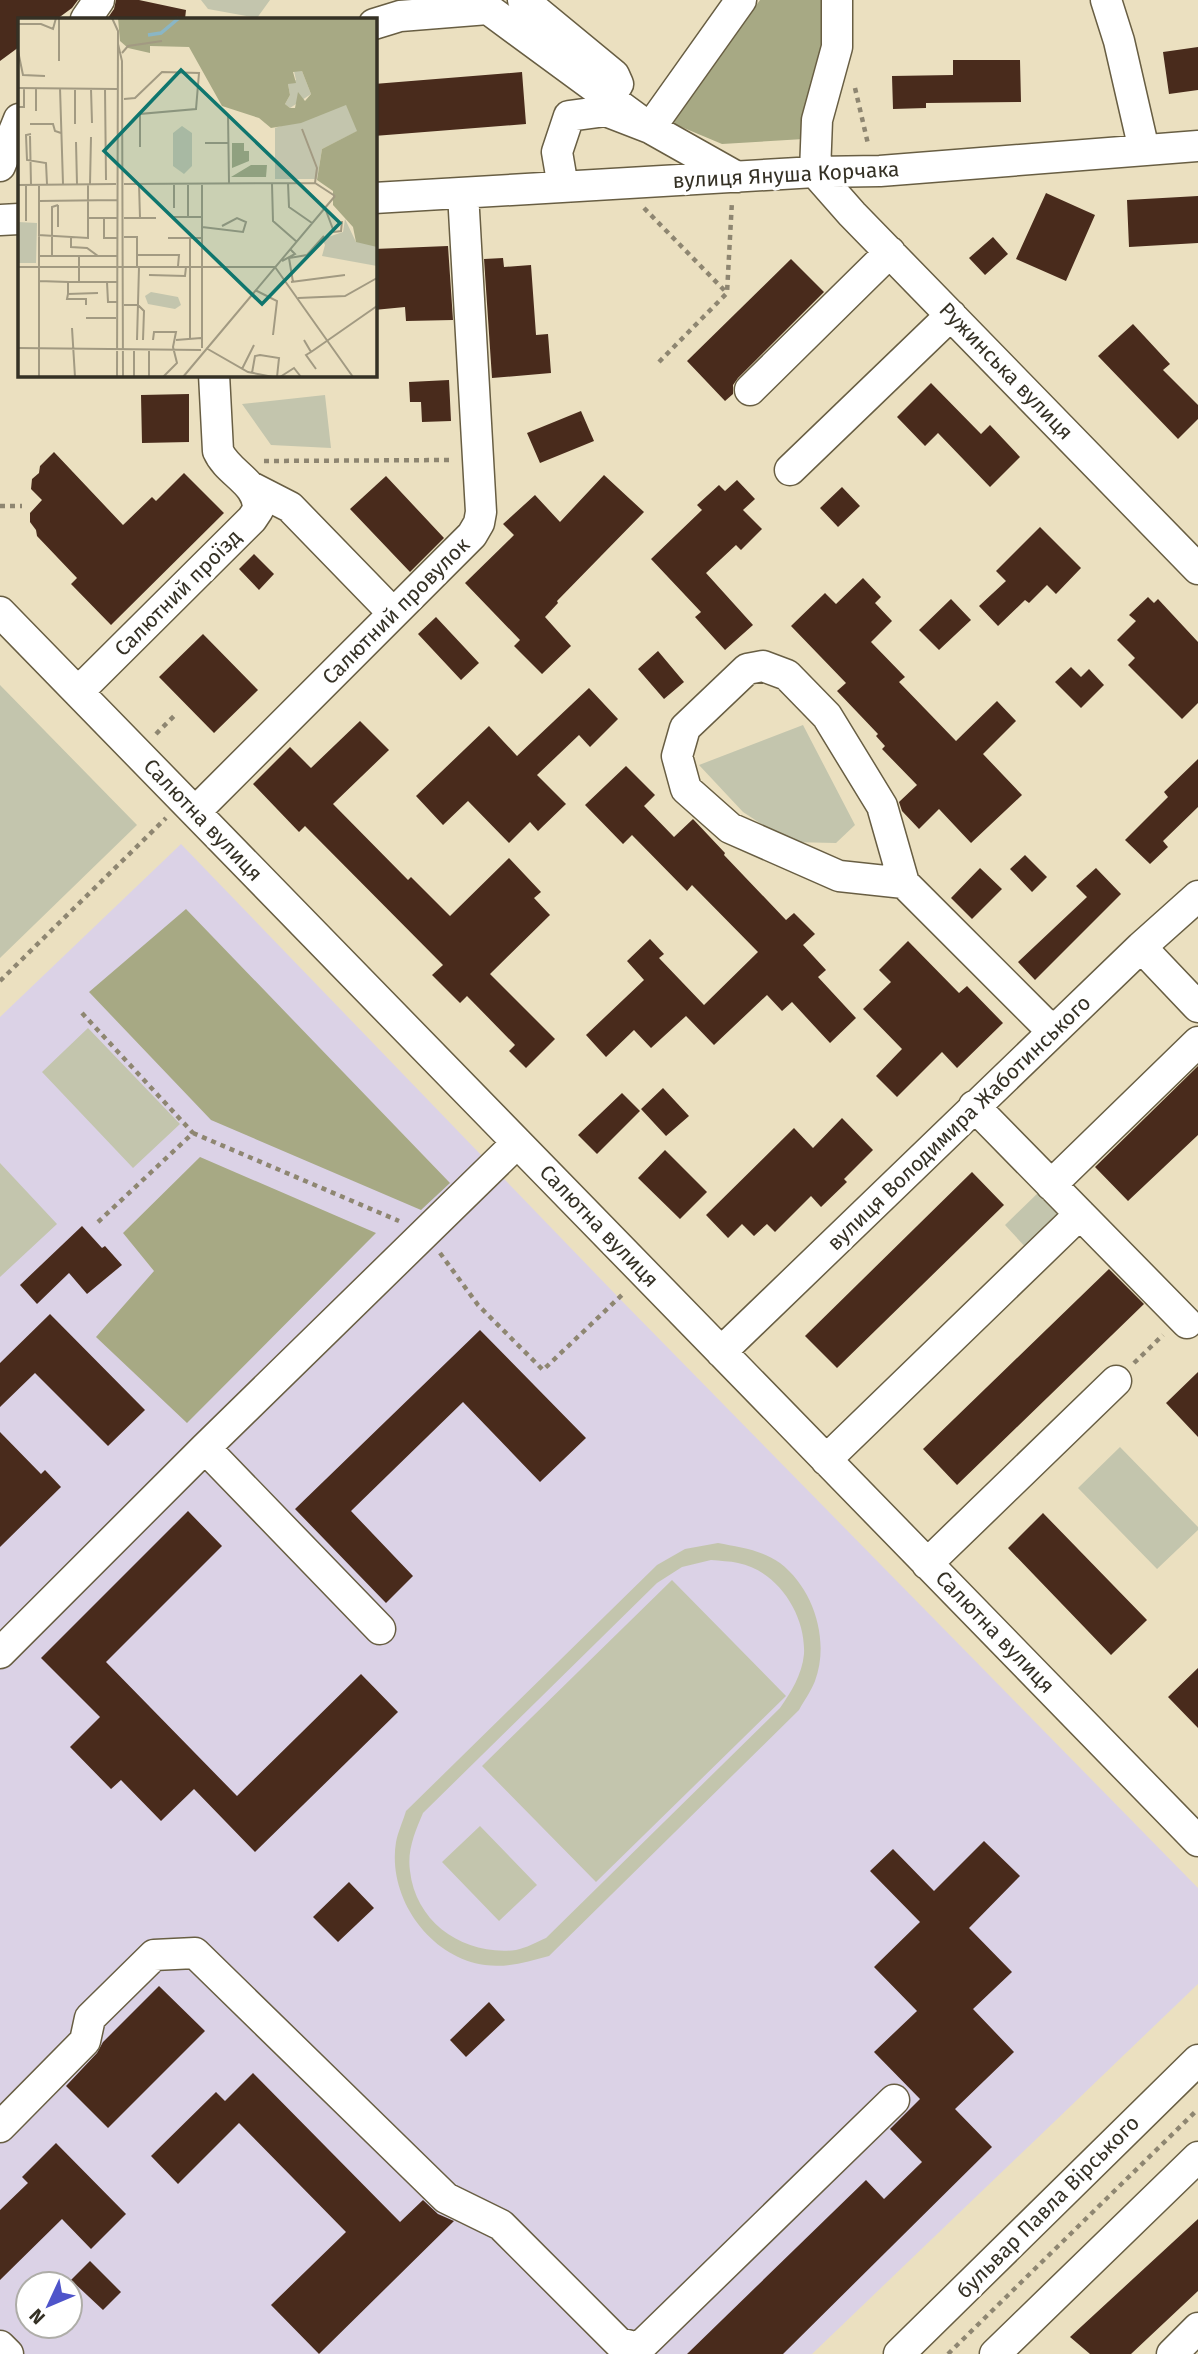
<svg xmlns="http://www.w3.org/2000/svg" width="1198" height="2354" font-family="'Fira Sans',sans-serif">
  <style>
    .education { fill: #dbd2e6; fill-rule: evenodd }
    .green { fill: #c3c5ad; fill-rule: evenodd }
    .forest { fill: #a7a984 }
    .building { fill: #492b1c }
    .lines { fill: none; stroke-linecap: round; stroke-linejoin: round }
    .minor-casing { stroke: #685e43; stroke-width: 33 }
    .path { stroke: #8e8671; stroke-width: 4.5; stroke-dasharray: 5 5; stroke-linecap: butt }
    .minor { stroke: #fff; stroke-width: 30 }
    .labels { text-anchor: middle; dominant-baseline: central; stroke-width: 7; stroke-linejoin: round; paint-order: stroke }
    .street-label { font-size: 21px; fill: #353125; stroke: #fff }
    .inset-river { fill: none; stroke: #8ab6c5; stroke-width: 3.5 }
    .inset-road { fill: none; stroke: #a29a82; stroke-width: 2 }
    .view { fill: #0f766e; fill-opacity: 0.15; stroke: #0f766e; stroke-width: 3.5 }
    .inset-edge { fill: none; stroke: #353125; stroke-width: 3.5 }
  </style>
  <rect width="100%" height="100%" fill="#ebe0c0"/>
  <!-- education -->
  <path class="education" d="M181,844L619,1298L1198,1888V1984L812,2354H0V1017ZM28,2284H70V2326H28Z"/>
  <!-- green -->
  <path class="green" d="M201,0H270L257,18L208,9Z
    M325,395L331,448L271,445L242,404Z
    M0,685L137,825L0,958Z
    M803,725L855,825L836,843L789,842L743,812L699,765Z
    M88,1028L180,1124L133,1168L42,1072Z
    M0,1163L57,1224L0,1277Z
    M1040,1191L1064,1217L1029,1251L1005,1225Z
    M1120,1447L1198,1527V1530L1157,1569L1078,1488Z
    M718,1543C739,1547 762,1550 780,1563C814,1589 830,1641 815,1681C811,1691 804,1701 799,1710L549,1956C527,1962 507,1968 485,1965C429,1957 387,1897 396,1842C398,1832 403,1821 406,1811L657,1565L685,1549ZM711,1560C720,1561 730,1561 738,1563C778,1571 806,1615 804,1654C802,1675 791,1692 780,1708L546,1938C537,1942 526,1948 516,1950C465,1956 416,1924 410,1871C407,1850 415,1832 423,1813L657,1583L682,1567Z
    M672,1580L786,1696L596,1882L482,1766Z
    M480,1826L537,1885L499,1921L442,1862Z"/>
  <!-- forest -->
  <path class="forest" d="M760,0H821L825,44L804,139L722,144L672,123Z
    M186,909L450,1183L421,1210L211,1120L89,992Z
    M200,1157L376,1233L187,1423L96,1337L154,1271L123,1233Z"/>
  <!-- building -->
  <path class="building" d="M0,0H78L72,8L57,19H19V47L0,61Z
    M116,0H139L186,10L185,19H107L114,9Z
    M1198,47V90L1169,94L1163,52Z
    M953,60H1020L1021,102L926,103V108L893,109L892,76L953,75Z
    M522,72L526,124L374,136V84Z
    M1046,193L1095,215L1066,281L1016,259Z
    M1198,196V243L1129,247L1127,200Z
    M993,237L1008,254L985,275L969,258Z
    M448,246L453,320L406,321L405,307L374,310V249Z
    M503,258L504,267L531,265L536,335L548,334L551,373L492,378L484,259Z
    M791,259L824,292L738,378L733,385V394L725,401L687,361Z
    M1133,324L1170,364L1163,370L1198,405V419L1178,439L1098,356Z
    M449,380L451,421L422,422L421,402H410L409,382Z
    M931,383L981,434L990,425L1020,457L990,487L938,433L925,446L897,417Z
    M189,394V442L142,443L141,395Z
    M581,411L594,441L540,463L527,433Z
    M54,452L123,525L152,497L156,501L184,473L224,513L111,625L71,584L77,578L37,536L36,530L30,522V513L42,500L31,489L32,479L39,473L40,466Z
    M604,475L644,512L557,601L558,603L545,617L571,646L542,674L514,646L520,640L465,583L514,535L503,524L535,495L560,522Z
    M386,476L444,538L410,572L350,509Z
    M737,480L755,499L743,510L762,529L741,550L736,545L706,573L753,625L725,650L695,617L701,612L651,559L702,510L697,505L719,485L725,491Z
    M842,487L860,506L838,527L820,508Z
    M1040,527L1081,568L1056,594L1047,585L1029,603L1025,600L998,626L979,606L1006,581L996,571Z
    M254,554L274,574L259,590L239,569Z
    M863,578L881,597L875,603L892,621L871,642L905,677L899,682L956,741L997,701L1016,721L983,754L1022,795L971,843L939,809L919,829L902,811L899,802L917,785L882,749L885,746L876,736L878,734L837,691L846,683L791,626L825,593L836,604Z
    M1148,597L1154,603L1158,599L1198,642V703L1182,719L1128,665L1135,658L1117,640L1136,621L1129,615Z
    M951,599L971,620L939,650L919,630Z
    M436,617L479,663L461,680L418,634Z
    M203,634L258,690L214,733L159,677Z
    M658,651L684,682L664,699L638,669Z
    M1071,667L1081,677L1089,669L1104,685L1081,708L1055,682Z
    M589,688L618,719L590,747L579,735L537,775L566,804L538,831L530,822L509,843L468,801L443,825L416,796L489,726L517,756Z
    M360,721L389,750L333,804L408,880L411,877L450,916L509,858L541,892L534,898L550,915L490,974L555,1039L526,1068L509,1051L515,1045L467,996L460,1003L432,975L443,965L305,826L299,832L253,784L290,747L311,768Z
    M1198,759V807L1163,841L1168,847L1150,864L1125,840L1168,797L1164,792Z
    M626,766L655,795L644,806L674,837L693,819L725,853L724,855L786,920L794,913L815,934L803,945L826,970L818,977L856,1018L830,1043L792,1002L782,1011L767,995L714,1045L686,1016L651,1048L634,1030L606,1057L586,1035L644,980L627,961L650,939L664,954L659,958L704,1005L758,952L692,885L687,891L632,835L623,844L585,805Z
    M1025,855L1047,877L1032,892L1010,869Z
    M980,868L1002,889L972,919L951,898Z
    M1096,868L1121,894L1035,980L1018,962L1087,897L1076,886Z
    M908,941L959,993L967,986L1003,1023L957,1068L942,1052L897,1097L876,1076L902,1049L863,1009L891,982L879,970Z
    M1198,1066V1135L1128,1201L1095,1167Z
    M663,1088L689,1116L666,1136L641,1109Z
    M622,1093L640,1111L597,1154L578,1135Z
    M842,1118L873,1150L844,1179L847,1182L821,1207L811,1196L775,1232L767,1224L754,1236L742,1224L728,1238L706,1215L794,1128L813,1148Z
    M665,1150L707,1192L680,1219L638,1178Z
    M972,1172L1004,1205L837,1368L805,1336Z
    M82,1226L102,1248L105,1246L122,1265L87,1294L69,1273L37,1304L20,1285Z
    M1109,1269L1144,1304L957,1485L923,1449Z
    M50,1314L145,1410L108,1446L35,1373L0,1407V1363Z
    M480,1330L586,1438L540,1482L463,1402L351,1511L413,1576L386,1603L295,1509Z
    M1198,1372V1437L1166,1403Z
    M0,1432L41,1474L45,1470L61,1487L0,1547Z
    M188,1511L222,1546L106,1662L237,1796L361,1674L398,1712L255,1852L194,1789L161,1821L121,1780L111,1789L70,1747L100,1717L41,1658Z
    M1043,1513L1147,1620L1111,1655L1008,1548Z
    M1198,1668V1728L1168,1697Z
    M984,1841L1020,1876L969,1928L1012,1972L973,2009L1014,2052L955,2109L992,2147L783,2354H687L866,2180L884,2199L922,2162L890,2129L920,2099L874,2052L917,2011L874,1967L920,1922L870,1871L893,1849L934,1891Z
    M349,1882L374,1908L338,1942L313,1917Z
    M159,1986L205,2031L108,2128L66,2086L97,2053L103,2042Z
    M489,2002L505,2020L466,2057L450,2040Z
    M253,2073L400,2222L423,2200L438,2214L454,2221L319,2354L271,2305L346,2232L239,2123L178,2184L151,2156L216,2092L225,2101Z
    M56,2143L126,2214L91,2249L62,2219L0,2280V2210L28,2183L22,2177Z
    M1198,2219V2291L1131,2354H1090L1070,2337Z
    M90,2261L121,2292L103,2310L71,2280Z"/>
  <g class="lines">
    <!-- minor casing -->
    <g class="minor-casing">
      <path id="minor" d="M523,0L614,75L618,84L609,98
        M1106,0L1119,41L1144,150
        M86,19L99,0
        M374,24L400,16L488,9L650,128L741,0
        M0,166L19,119
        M815,172L852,214L1198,569
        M815,172L817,120L837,47V0
        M563,187L557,152L569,116L606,111L650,128L737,177
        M374,198L815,172L880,171L1198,146
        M0,220L19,219
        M750,390L890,252
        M790,470L951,315
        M251,487L290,507L393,613
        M0,612L1198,1841
        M78,692L252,519L258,510C259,482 228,474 218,451L214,374
        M195,812L472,535L479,523L481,512L463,193
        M904,883L839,876L730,828L686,789L677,756L685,728L747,669L763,666L787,675L827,716L882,806L904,883L1042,1021L1055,1030
        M1141,947L1198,1007
        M974,1106L1187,1323
        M1051,1185L1198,1042
        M721,1352L1141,947L1198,896
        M205,1448L380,1629
        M826,1460L1080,1214
        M927,1564L1116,1381
        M0,1653L205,1448L517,1143
        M0,2127L85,2041L90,2018L154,1955L195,1953L446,2198L501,2225L619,2343L639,2348L894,2100
        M0,2346L8,2354
        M899,2354L1198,2060
        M995,2354L1198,2157
        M1172,2354L1198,2328"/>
    </g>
    <!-- path -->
    <path class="path" d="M855,88L868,144
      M644,208L726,292
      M659,362L727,293L732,201
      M264,461L451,460
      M0,506H22
      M156,734L177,713
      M0,981L166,818
      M82,1013L193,1133
      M98,1222L193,1133L399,1221
      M440,1253L478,1305L543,1370L625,1292
      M1134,1363L1163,1335
      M948,2354L1198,2109"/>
    <!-- minor -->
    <use href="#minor" class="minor"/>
  </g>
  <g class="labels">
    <!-- street labels -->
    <g class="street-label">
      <text transform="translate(786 175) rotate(-3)">вулиця Януша Корчака</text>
      <text transform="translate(1006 371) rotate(46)">Ружинська вулиця</text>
      <text transform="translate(178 593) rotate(-45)">Салютний проїзд</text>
      <text transform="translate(396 611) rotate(-45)">Салютний провулок</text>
      <text transform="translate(203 820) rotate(46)">Салютна вулиця</text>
      <text transform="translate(959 1123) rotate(-44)">вулиця Володимира Жаботинського</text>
      <text transform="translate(599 1226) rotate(46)">Салютна вулиця</text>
      <text transform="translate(995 1632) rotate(46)">Салютна вулиця</text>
      <text transform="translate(1048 2207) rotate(-45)">бульвар Павла Вірського</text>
    </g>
  </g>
  <!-- overview -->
  <g transform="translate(18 18)">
    <rect width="359" height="359" fill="#ebe0c0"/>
    <path d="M284,53L293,76L272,90L267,86L272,77L270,66L278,62L276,53ZM328,86L340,113L304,131L299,161H257V110ZM164,108L174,115V148L166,156L155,148V115ZM327,201L338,224L357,221L359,248L304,238L307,227L304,221L325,214ZM0,204L19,205L18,245H0ZM133,274L160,279L163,287L157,291L130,286L127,278Z" fill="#c3c5ad"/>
    <path d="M100,0H359V229L338,224L335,209L315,187V173L299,162L304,131L339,113L328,87L283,105L253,110L241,100L204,88L171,29L132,28V35L110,30L102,23ZM284,53L293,76L287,83L280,74L277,90H272L267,86L272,77L270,66L278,65L275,54ZM214,125H226V133H231V143L214,150ZM233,147H249L248,159H213Z" fill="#a7a984" fill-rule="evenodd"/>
    <path class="inset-river" d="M130,17L143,15L161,0"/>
    <path class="inset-road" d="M94,0L100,13L99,359M0,6H23L35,11L38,0M100,26L104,43L105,359M0,33L5,57L27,58M104,35L110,28L144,23M41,43V0M0,70L99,71M18,70V93M42,70L45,166M73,71L74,105M87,71L88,162M106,81L117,80L144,54L181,55L178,91L122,96V129M0,89H6V70M210,97L211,165M12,106H35L37,113L43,115M57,106V70M284,111L299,150L297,165M13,116L8,117L9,142L28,145L29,166M12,118L13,167M58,124L59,166M187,125H211M270,165L271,189L294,205M72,166L73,119M106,166L297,165L317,178M121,166L122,200M156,166V190M170,166V199M184,166V330M254,166L255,203L279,224M0,167L98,166M8,167V203M21,167V359M21,183L99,182M307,190L316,214L323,213L324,203M156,199H184M70,200H99M86,200V220H99M106,200H138M40,209V187M184,209L225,214L228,204L219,200L204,208M20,217L70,220V167M106,219H119V249M53,220V229L69,230L80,238M150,220H184M119,237H161L160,248M21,238H99M34,238V189L40,187M264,243L277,236L272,231M0,249H257M257,249L335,359M131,257L167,258L168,249M21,263L50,264V276L80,275M50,264H89M61,264V239M273,264L327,257M275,264L271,240L289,237L306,218M237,272L259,283L255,317M50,276L49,281H68V287M280,280L327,278L359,260M99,284H90L89,264H99M106,287H120L126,293L125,322M68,300H98M54,310L57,359M172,320V220M119,322L121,249M135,322L136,314H158L155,329L159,345L145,359M158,322L183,320M286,322L293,334L288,337L298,351M0,330L183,332M188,330L230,354L255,359M131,331V359M293,334L359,288M224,351L236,327M234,355L237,338L242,337L261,340L259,359M116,359V331M165,359L317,178M262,359L276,350L283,359"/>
    <path class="view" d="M163,52L322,205L244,286L86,133Z"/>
    <rect width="359" height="359" class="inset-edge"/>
  </g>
  <!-- north arrow -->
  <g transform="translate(49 2305) rotate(226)"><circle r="33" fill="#ffffff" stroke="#aeada8" stroke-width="2"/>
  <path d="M0-5L12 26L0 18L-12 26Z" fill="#4e54ca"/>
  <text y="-10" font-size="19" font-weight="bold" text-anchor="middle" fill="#353125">N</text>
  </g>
</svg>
